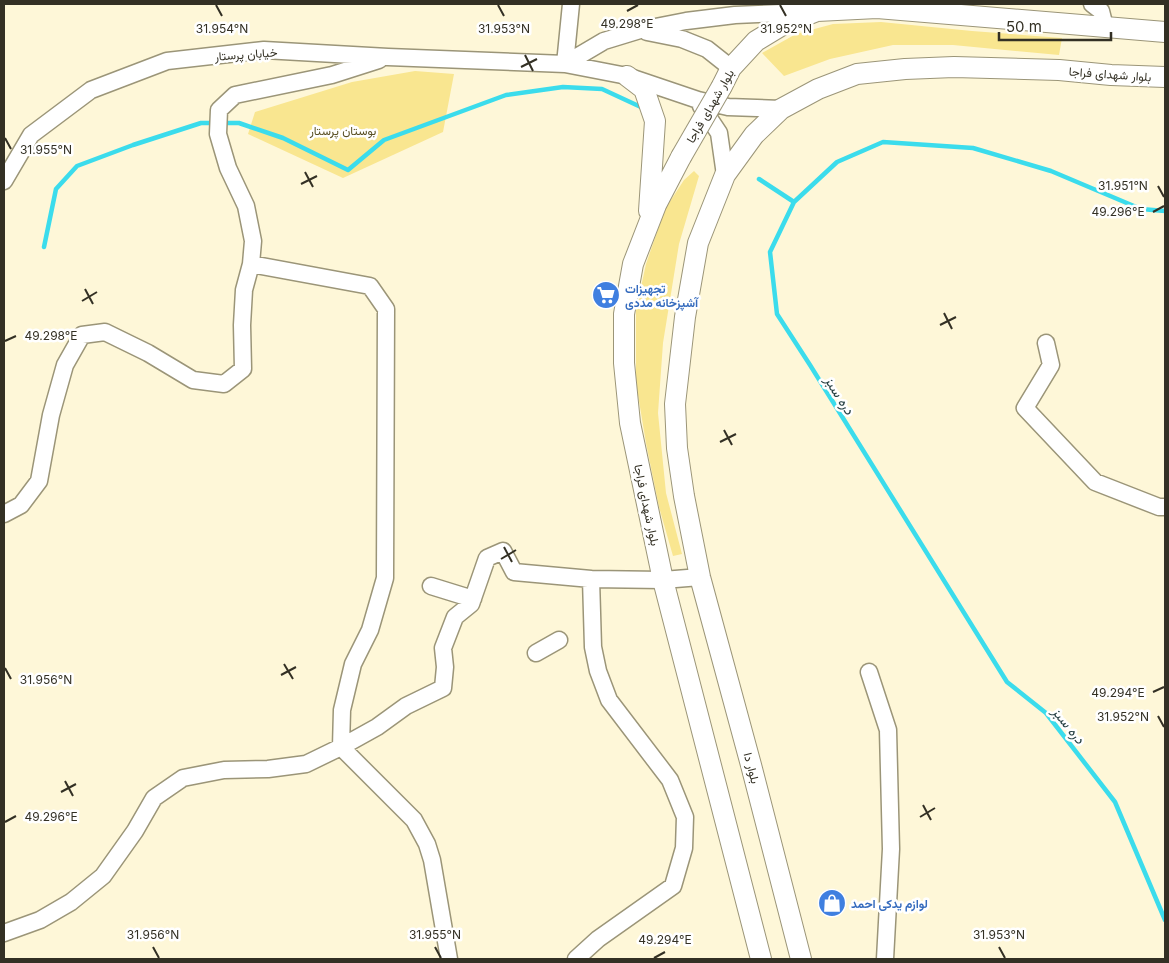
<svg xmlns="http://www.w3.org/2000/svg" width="1169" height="963" font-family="Inter,Vazirmatn,sans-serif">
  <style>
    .green { fill: #f9e690 }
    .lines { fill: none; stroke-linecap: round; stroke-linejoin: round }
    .stream { stroke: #3bdcec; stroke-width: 4.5 }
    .minor-casing { stroke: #9b9578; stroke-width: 19 }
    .major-casing { stroke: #9b9578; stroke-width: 22 }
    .minor { stroke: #fff; stroke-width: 16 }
    .major { stroke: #fff; stroke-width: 20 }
    .major-bridge-casing { stroke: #9b9578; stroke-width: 22; stroke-linecap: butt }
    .major-bridge { stroke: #fff; stroke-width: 20 }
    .ticks { fill: none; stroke: #333024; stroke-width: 2 }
    .labels { text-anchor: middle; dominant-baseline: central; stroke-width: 5; stroke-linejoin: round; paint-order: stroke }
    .street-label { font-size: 12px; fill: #333024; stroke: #fff }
    .park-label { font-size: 12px; fill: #594f23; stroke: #fff }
    .shop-label { font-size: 12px; font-weight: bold; fill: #366cbe; stroke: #fff; text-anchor: start }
    .water-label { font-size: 14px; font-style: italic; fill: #284245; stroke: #fff }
    .ticks-label { font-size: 12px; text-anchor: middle; fill: #333024; stroke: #fff; stroke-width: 5; stroke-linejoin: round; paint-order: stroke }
  </style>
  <rect width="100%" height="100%" fill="#fef7d8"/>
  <!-- green -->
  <path class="green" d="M881,22L972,31L1062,38L1059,55L953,45H893L830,59L784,76L762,53L796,34L833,24Z
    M415,71L454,74L443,132L343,178L248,134L255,112L352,82Z
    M694,171L699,176L679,244L663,343L658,413L666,493L682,554L673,556L659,507L646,443L636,383V310L646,264L665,209L684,180Z"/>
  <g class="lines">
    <!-- stream -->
    <path class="stream" d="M759,179L794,202
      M1165,211L1141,209L1051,171L973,148L883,142L837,162L794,202L770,252L777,314L810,365L1007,682L1046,713L1115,802L1165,920
      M44,247L56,189L77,166L133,145L201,123H239L283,138L348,170L384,140L506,95L563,87L602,89L643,108"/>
    <!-- minor casing -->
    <g class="minor-casing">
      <path id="minor" d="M1092,4L1101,11L1105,27
        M647,32L682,39L707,49L731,68
        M565,64L604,41L640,30L686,21L735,15L807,12
        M565,64L571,4
        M701,106L719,133L725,175
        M4,181L31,135L91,90L167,61L264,50L388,57L565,64L627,76L698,100L728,107L781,109
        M251,264L370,286L386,309L385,578L370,630L353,664L342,710L341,747
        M1046,343L1051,365L1025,408L1095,482L1159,507H1165
        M4,514L21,505L39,481L51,415L65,365L82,335L105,332L148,353L193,380L224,384L243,369L242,325L244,290L251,264L253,241L246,206L228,168L218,134L219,110L235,95L332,75L379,60
        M431,586L473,599
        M536,653L559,640
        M869,672L888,730L891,849L885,959
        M341,747L377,727L406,706L443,688L445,667L443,648L455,617L471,604L487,558L503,551L514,572L591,579
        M4,933L40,920L71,902L103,876L135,831L154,798L183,778L224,770L268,769L306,764L341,747L414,820L427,844L432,860L449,959
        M576,959L598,939L673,886L684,848L685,817L670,780L609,700L598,671L593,647L591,579L663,580L700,577"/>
    </g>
    <!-- major casing -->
    <g class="major-casing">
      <path id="major" d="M627,76L644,89L655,121L649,211
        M722,86L731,68L756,41L784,24L817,11L877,8L1165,32
        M681,157L656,205L633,264L624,314V363L630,423L663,580L761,959
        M801,959L751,765L700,577L684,496L677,448L675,404L685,317L698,243L725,175L754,135L781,109L818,89L857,74L905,69L954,67L1059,70L1111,75L1165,77"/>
    </g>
    <!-- minor -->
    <use href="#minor" class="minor"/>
    <!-- major -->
    <use href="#major" class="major"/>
    <!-- major-bridge casing -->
    <g class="major-bridge-casing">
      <path id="major-bridge" d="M681,157L722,86"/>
    </g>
    <!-- major-bridge -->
    <use href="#major-bridge" class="major-bridge"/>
  </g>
  <!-- ticks -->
  <path class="ticks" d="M216,5L222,16M498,5L504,16M780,5L786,16M627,11L638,5M525,55L533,71M521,67L537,59M5,138L11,149M305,172L313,187M301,184L317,176M1158,186L1164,197M1153,212L1164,206M85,289L93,304M82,301L97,292M944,313L952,329M940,325L956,317M5,341L16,336M724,430L732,445M720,442L736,434M504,547L512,562M501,559L516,550M284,664L293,679M5,668L11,679M281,675L296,667M1153,692L1164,687M1158,716L1164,727M65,781L73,796M61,792L76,784M923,805L931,820M920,817L935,808M5,822L16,816M153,947L159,958M435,947L441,958M999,947L1005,958M654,958L665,952"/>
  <!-- icons -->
  <defs>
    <g id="supermarket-disc" transform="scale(1.4375)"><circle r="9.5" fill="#3f7fe0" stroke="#fff"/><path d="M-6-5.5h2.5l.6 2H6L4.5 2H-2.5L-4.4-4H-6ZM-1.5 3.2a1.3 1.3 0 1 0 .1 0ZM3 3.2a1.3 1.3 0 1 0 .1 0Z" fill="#fff"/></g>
    <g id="shop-disc" transform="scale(1.4375)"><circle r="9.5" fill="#3f7fe0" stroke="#fff"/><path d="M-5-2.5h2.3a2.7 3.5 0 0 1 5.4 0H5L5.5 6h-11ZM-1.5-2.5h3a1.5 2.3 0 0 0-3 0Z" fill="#fff"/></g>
  </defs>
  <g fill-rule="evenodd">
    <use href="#supermarket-disc" x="606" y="295"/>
    <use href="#shop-disc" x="832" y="903"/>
  </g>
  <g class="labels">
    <!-- street labels -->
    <g class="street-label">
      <text transform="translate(246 54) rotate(-4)">خیابان پرستار</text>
      <text transform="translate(1110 74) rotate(4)">بلوار شهدای فراجا</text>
      <text transform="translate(710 106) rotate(-60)">بلوار شهدای فراجا</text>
      <text transform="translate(647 505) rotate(78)">بلوار شهدای فراجا</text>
      <text transform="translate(752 768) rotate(75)">بلوار دا</text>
    </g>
    <!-- park labels -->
    <g class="park-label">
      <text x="343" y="130">بوستان پرستار</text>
    </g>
    <!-- shop labels -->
    <g class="shop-label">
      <text x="625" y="288">تجهیزات<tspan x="625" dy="14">آشپزخانه مددی</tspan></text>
      <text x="851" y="903">لوازم یدکی احمد</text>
    </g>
    <!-- water labels -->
    <g class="water-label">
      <text transform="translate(840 395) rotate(58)">دره سبز</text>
      <text transform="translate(1069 725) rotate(51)">دره سبز</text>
    </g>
  </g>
  <g class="ticks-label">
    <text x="627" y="28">49.298°E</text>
    <text x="222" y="33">31.954°N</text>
    <text x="504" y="33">31.953°N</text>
    <text x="786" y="33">31.952°N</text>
    <text x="46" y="154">31.955°N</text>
    <text x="1123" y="190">31.951°N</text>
    <text x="1118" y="216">49.296°E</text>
    <text x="51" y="340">49.298°E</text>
    <text x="46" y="684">31.956°N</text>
    <text x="1118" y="697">49.294°E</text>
    <text x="1123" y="721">31.952°N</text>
    <text x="51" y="821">49.296°E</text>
    <text x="153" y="939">31.956°N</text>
    <text x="435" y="939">31.955°N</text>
    <text x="999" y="939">31.953°N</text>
    <text x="665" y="944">49.294°E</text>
  </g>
  <!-- border -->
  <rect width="1169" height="963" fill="none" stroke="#333024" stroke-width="10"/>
  <!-- scale -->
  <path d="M999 32v8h112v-8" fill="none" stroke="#333024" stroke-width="2.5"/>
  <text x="1006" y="32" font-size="15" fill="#333024" stroke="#ffffff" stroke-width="4" paint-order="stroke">50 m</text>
</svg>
